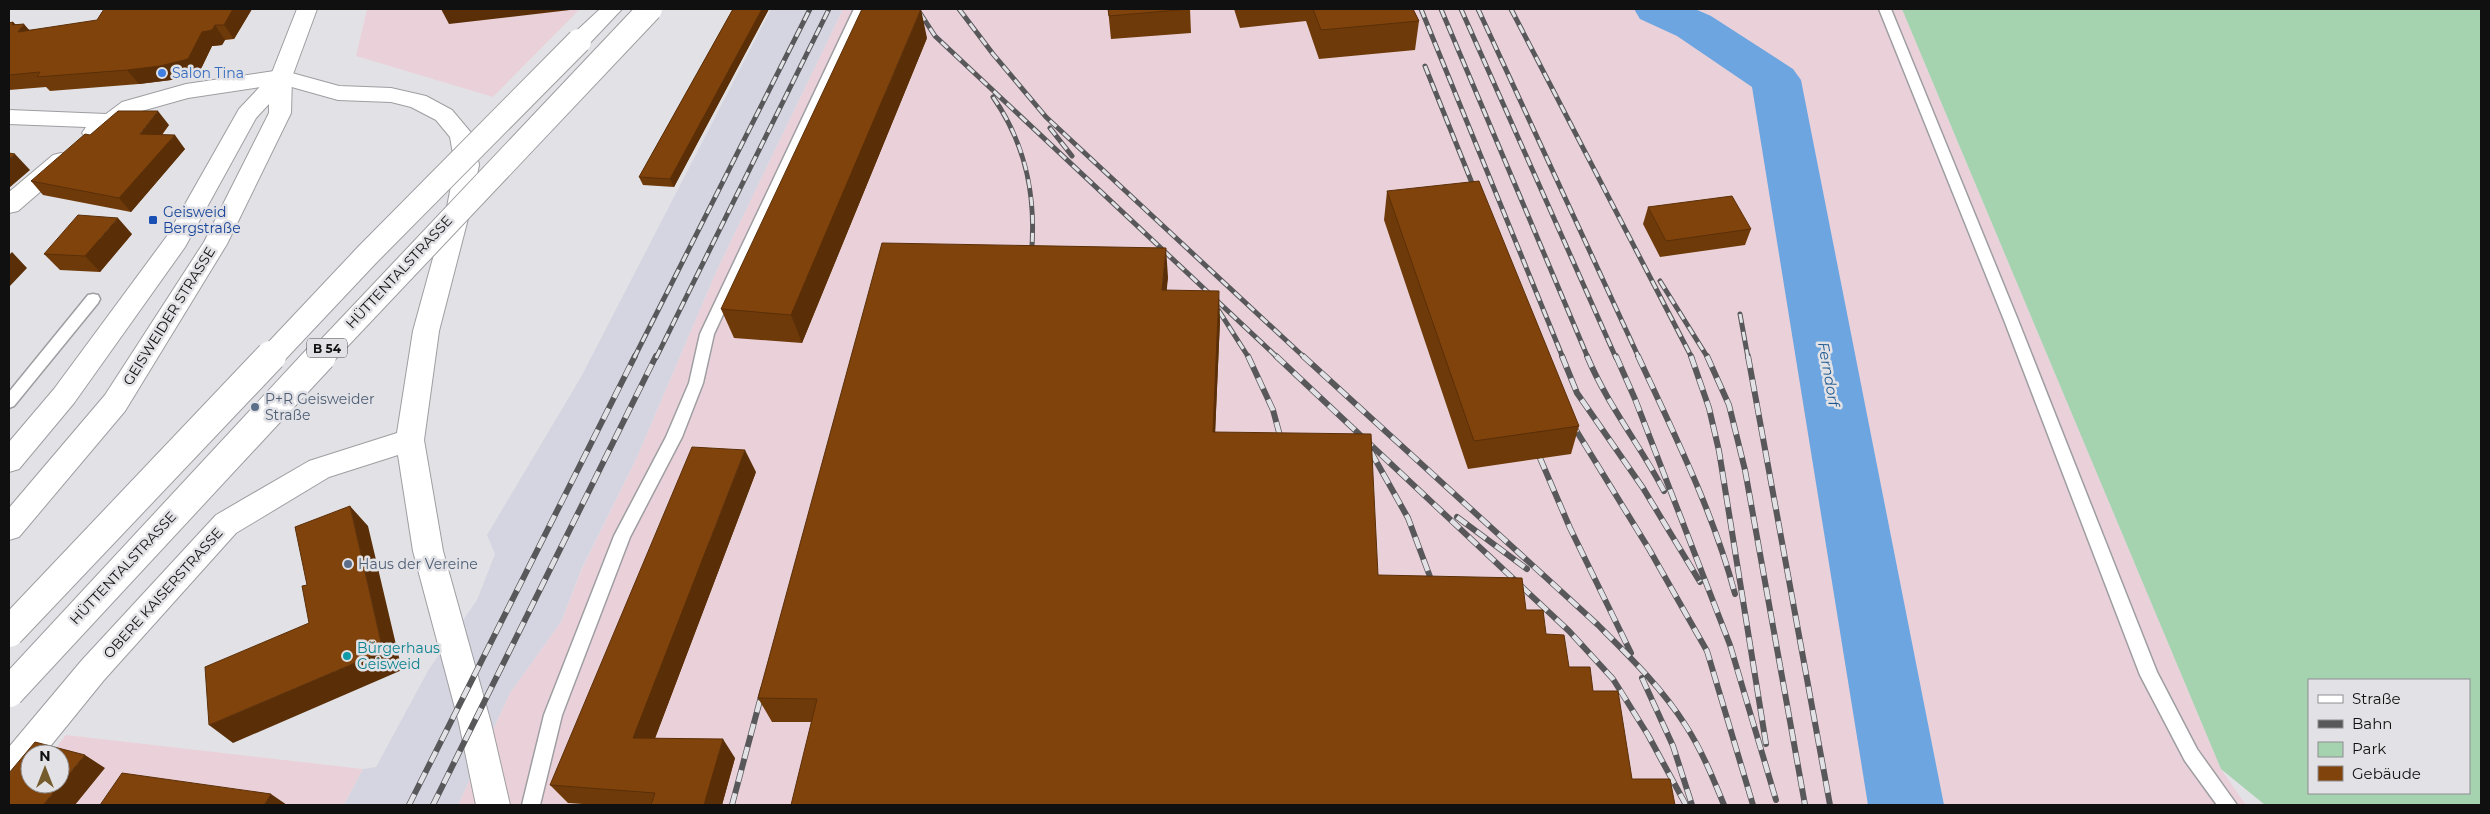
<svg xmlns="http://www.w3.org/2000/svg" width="2490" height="814" font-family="Montserrat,sans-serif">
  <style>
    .industrial { fill: #ead1d9 }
    .built { fill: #d5d5e1 }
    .green { fill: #a5d2af; fill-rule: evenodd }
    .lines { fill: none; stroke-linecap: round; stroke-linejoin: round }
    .river { fill: #6ca5e0; fill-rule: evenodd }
    .service-casing { stroke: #9e9ea2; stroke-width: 3 }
    .minor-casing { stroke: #9e9ea2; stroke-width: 2 }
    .secondary-casing { stroke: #9e9ea2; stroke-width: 2 }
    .trunk-casing { stroke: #9e9ea2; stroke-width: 2 }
    .service { fill: #fff; fill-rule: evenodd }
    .minor { fill: #fff; fill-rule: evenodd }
    .secondary { fill: #fff; fill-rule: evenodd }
    .trunk { fill: #fff; fill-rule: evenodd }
    .rail-far1-casing { stroke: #58585a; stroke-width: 5 }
    .rail-casing { stroke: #58585a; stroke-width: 6 }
    .rail-far1 { stroke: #e2e2e6; stroke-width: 3; stroke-dasharray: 9; stroke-linecap: butt }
    .rail { stroke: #e2e2e6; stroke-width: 4.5; stroke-dasharray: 12; stroke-linecap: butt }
    .trunk-bridge-far1-casing { stroke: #9e9ea2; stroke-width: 26; stroke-linecap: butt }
    .trunk-bridge-casing { stroke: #9e9ea2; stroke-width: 32; stroke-linecap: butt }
    .trunk-bridge-far1 { stroke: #fff; stroke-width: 24 }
    .trunk-bridge { stroke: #fff; stroke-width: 30 }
    .wall { fill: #6f3a0a }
    .shaded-wall { fill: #5a2f08 }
    .building { fill: #81430c; stroke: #5a2f08; fill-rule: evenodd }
    .shop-dot { fill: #3f7fe0; stroke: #e2e2e6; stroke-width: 2 }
    .transit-dot { fill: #1a4fb4; stroke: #e2e2e6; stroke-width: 2 }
    .service-dot { fill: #5c6f8a; stroke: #e2e2e6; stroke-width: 2 }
    .culture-dot { fill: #0f9aa8; stroke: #e2e2e6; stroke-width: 2 }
    .labels { text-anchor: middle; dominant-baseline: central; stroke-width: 5; stroke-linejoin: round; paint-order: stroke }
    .shield { fill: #e2e2e6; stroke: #4f4f51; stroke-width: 1 }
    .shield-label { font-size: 12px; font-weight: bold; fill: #101011 }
    .shop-label { font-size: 14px; fill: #366cbe; stroke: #e2e2e6; text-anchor: start }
    .transit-label { font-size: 14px; fill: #164399; stroke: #e2e2e6; text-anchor: start }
    .street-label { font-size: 14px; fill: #101011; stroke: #e2e2e6 }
    .service-label { font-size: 14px; fill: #4e5e75; stroke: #e2e2e6; text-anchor: start }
    .culture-label { font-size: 14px; fill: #0d838f; stroke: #e2e2e6; text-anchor: start }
    .water-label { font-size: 15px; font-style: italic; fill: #1d5990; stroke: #e2e2e6 }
  </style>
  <rect width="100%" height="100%" fill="#e2e2e6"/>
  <!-- industrial -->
  <path class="industrial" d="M367,9H580L493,97L356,56Z
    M843,9H1902L2221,769L2246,805H458L510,693L561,622L581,571L637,457L716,272Z
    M66,735L363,769L344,805H9L30,784H60V754H51Z"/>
  <!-- built -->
  <path class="built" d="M771,9H843L716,272L637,457L581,570L561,622L510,693L458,805H344L363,769L376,767L429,669L477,600L495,554L487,535L581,377Z"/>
  <!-- green -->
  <path class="green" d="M1902,9H2481V805H2265L2221,769ZM2309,680H2469V793H2309Z"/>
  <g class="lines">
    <!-- river -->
    <path class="river" d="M1634,9H1695L1711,16L1793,69L1801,80L1944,805H1868L1752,87L1677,36L1640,19Z"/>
    <!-- service casing -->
    <g class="service-casing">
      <path id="service" d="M854,9H867L862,14L714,334L703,383L682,437L630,537L562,715L540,805H522L544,715L614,536L666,437L689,383L700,334Z
        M1879,9H1891L2018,320L2157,672L2197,749L2237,805H2217L2185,761L2140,675L2004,320Z
        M93,294L98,295L100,299L98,303L14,406L9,408V392L88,295Z"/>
    </g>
    <!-- minor casing -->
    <g class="minor-casing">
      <path id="minor" d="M281,70L339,86L391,88L426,96L452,110L473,135L479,165L471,207L439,331L424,440L443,551L491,723L510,805H476L459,723L413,551L398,455L329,477L236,533L104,680L44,754H30C30,774 29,781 9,788V747L82,660L216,515L309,461L397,433L413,331L447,207L455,165L450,137L436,120L411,107L391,102L338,100L281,84L188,98L138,112L102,138L94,140L86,138L82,133L86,127L9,124V110L106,114L122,102L186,84Z
        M61,153L69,155L73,161L69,167L18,211L9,213V192L53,155Z"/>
    </g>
    <!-- secondary casing -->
    <g class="secondary-casing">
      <path id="secondary" d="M297,9H317L292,77L291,113L227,244L125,411L19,537L9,540V508L105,395L204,242L269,113V104L256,118L185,247L74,403L19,469L9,472V442L54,389L167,236L239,109L271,75Z"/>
    </g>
    <!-- trunk casing -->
    <g class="trunk-casing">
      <path id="trunk" d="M600,9H622L587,46L579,48L571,46L568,41L571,36Z"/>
    </g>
    <!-- service -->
    <use href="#service" class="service"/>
    <!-- minor -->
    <use href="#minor" class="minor"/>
    <!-- secondary -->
    <use href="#secondary" class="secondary"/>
    <!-- trunk -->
    <use href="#trunk" class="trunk"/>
    <!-- rail-far1 casing -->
    <g class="rail-far1-casing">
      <path id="rail-far1" d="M959,9L993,54L1046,117L1305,358
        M1421,9L1563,358
        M1441,9L1588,358
        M1461,9L1616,358
        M1478,9L1639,358
        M1511,9L1692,358
        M920,13L935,36L1278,358
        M1425,66L1476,193
        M993,97C1027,146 1037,199 1031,258
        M1050,128L1072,156
        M1660,281L1708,358
        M1219,311L1249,358
        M1740,314L1748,358
        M634,358L810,9
        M656,358L829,9"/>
    </g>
    <!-- rail casing -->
    <g class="rail-casing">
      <path id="rail" d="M1248,356L1273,410L1283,447
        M1276,356L1569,631L1613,679L1648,735L1686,805
        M1303,356L1598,625C1629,656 1662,688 1686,726C1702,751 1713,778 1724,805
        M1562,356L1577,393L1643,488L1700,582
        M1587,356C1607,404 1640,445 1664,491
        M1616,356L1635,399L1730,645L1776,800
        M1638,356C1674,434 1713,511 1735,594
        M1691,356L1709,408L1719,451L1766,744
        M1707,356L1729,405L1745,470L1805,805
        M1748,356L1830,805
        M1571,422L1649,549L1707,651L1753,805
        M1371,452L1408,518L1435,590
        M1540,458L1570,528L1631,653
        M1457,517L1527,569
        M1642,678L1673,746L1692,805
        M409,805L635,356
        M433,805L656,356
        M732,805L763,689"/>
    </g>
    <!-- rail-far1 -->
    <use href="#rail-far1" class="rail-far1"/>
    <!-- rail -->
    <use href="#rail" class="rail"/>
    <!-- trunk-bridge-far1 casing -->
    <g class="trunk-bridge-far1-casing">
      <path id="trunk-bridge-far1" d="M270,358L367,255L579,41
        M320,358L650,9"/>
    </g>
    <!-- trunk-bridge casing -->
    <g class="trunk-bridge-casing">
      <path id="trunk-bridge" d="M9,632L271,356
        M9,692L321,356"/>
    </g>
    <!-- trunk-bridge-far1 -->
    <use href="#trunk-bridge-far1" class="trunk-bridge-far1"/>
    <!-- trunk-bridge -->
    <use href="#trunk-bridge" class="trunk-bridge"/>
  </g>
  <!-- wall -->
  <path class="wall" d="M252,9L234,39L225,40L222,45L212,46L199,73L171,80L139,84L50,91L46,87L9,90V23L13,22L15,24L30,30Z
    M733,9H769L674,187L643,185L639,177Z
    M1108,9H1190L1191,33L1111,39Z
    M1234,9H1413L1419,21L1415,50L1319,59L1306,21L1240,28Z
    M927,38L802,343L734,338L721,309Z
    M169,125L162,135L185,149L131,212L43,195L31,181Z
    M1387,191L1579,426L1571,454L1468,469L1384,220Z
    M1648,207L1751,229L1745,245L1660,257L1643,224Z
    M132,234L100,272L60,270L44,254Z
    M1168,277L1166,290L1220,320L1215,432L1378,575L1526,610L1546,634L1569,667L1593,691L1632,779L1675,805L811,722H772L758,698Z
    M756,472L655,738L735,758L722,805H597L568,803L550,785Z"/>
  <!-- shaded-wall -->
  <path class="shaded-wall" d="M233,9H252L234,39L224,25Z
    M441,9H570V10L449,24Z
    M762,9H769L674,187L670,179Z
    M921,9L927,38L802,343L791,315Z
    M13,22L20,30L24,24L36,38L30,46L12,25Z
    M215,25L225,40L222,45L212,46L199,73L171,80L139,84L127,70Z
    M158,111L169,125L151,148L140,134Z
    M175,135L185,149L131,212L119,198Z
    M15,154L30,170L9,188V159Z
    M118,218L132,234L100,272L85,256Z
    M1166,248L1168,277L1164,319L1162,290Z
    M12,252L27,268L9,287V255Z
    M1219,291L1220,320L1214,459L1213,432Z
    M745,450L756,472L648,757L633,738Z
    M350,506L368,526L402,670L233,743L209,725L383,651Z
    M723,739L735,758L722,805H704Z
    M85,755L105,768L75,805H43Z
    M271,794L287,805H264Z"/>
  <!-- building -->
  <path class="building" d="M104,9H233L224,25H215L212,30L202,32L188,59L160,66L127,70L37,77L40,72L9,75V23L13,22L12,25L24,24L18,32L97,20Z
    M733,9H762L670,179L639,177Z
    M862,9H921L791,315L721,309Z
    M1108,9H1190L1109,16Z
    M1313,9H1413L1419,21L1321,30Z
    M118,111H158L140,134L175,135L119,198L31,181L85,134L90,135Z
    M9,153L15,154L9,159Z
    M1479,181L1579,426L1474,441L1387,191Z
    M1732,196L1751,229L1666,241L1648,207Z
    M78,215L118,218L85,256L44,254Z
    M882,243L1166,248L1162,290L1219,291L1213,432L1371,434L1378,575L1522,578L1526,610H1543L1546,634L1564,635L1569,667H1590L1593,691H1618L1632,779H1670L1675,805H791L817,699L758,698Z
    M692,447L745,450L633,738L723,739L704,805H651L655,793L550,785Z
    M350,506L383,651L209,725L205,667L309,623L302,586L307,585L295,527Z
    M35,742L85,755L43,805H9V773ZM30,754H60V784H30Z
    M122,773L271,794L264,805H100Z"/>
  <!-- markers -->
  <circle class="shop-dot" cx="162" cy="73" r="5"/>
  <rect class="transit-dot" x="148" y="215" width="10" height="10" rx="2.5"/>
  <g class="service-dot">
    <circle cx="255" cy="407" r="5"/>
    <circle cx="348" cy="564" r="5"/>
  </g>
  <circle class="culture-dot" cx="347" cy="656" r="5"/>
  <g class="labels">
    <!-- shield labels -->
    <rect class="shield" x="307" y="338.5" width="40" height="19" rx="4"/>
    <g class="shield-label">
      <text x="327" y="348">B 54</text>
    </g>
    <!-- shop labels -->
    <g class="shop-label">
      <text x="172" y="73">Salon Tina</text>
    </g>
    <!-- transit labels -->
    <g class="transit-label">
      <text x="163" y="212">Geisweid<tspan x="163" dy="16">Bergstraße</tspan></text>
    </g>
    <!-- street labels -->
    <g class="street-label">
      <text transform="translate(399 272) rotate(-47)">HÜTTENTALSTRASSE</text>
      <text transform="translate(169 316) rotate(-58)">GEISWEIDER STRASSE</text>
      <text transform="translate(123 568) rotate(-47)">HÜTTENTALSTRASSE</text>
      <text transform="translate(163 593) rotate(-48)">OBERE KAISERSTRASSE</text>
    </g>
    <!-- service labels -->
    <g class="service-label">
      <text x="265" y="399">P+R Geisweider<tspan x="265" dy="16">Straße</tspan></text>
      <text x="358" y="564">Haus der Vereine</text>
    </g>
    <!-- culture labels -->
    <g class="culture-label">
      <text x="357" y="648">Bürgerhaus<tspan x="357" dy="16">Geisweid</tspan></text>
    </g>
    <!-- water labels -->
    <g class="water-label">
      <text transform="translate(1829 374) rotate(80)">Ferndorf</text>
    </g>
  </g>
  <!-- border -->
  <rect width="2490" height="814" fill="none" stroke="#101011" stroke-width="20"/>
  <!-- legend -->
  <rect x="2308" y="679" width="162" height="115" fill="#e2e2e6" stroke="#8e8e91"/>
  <rect x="2318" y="695" width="25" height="8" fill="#ffffff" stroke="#8e8e91"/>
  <text x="2352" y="704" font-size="15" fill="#101011">Straße</text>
  <rect x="2318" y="720" width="25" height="8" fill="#58585a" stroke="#8e8e91"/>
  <text x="2352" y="729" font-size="15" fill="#101011">Bahn</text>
  <rect x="2318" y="742" width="25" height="15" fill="#a5d2af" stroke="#8e8e91"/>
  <text x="2352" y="754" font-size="15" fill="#101011">Park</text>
  <rect x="2318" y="766" width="25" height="15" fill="#81430c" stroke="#8e8e91"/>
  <text x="2352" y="779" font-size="15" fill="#101011">Gebäude</text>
  <!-- north arrow -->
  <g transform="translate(45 769)"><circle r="24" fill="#e2e2e6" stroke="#8e8e91"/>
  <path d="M0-4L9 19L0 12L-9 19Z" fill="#745c2d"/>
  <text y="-8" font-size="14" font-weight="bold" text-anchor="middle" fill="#101011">N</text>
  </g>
</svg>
